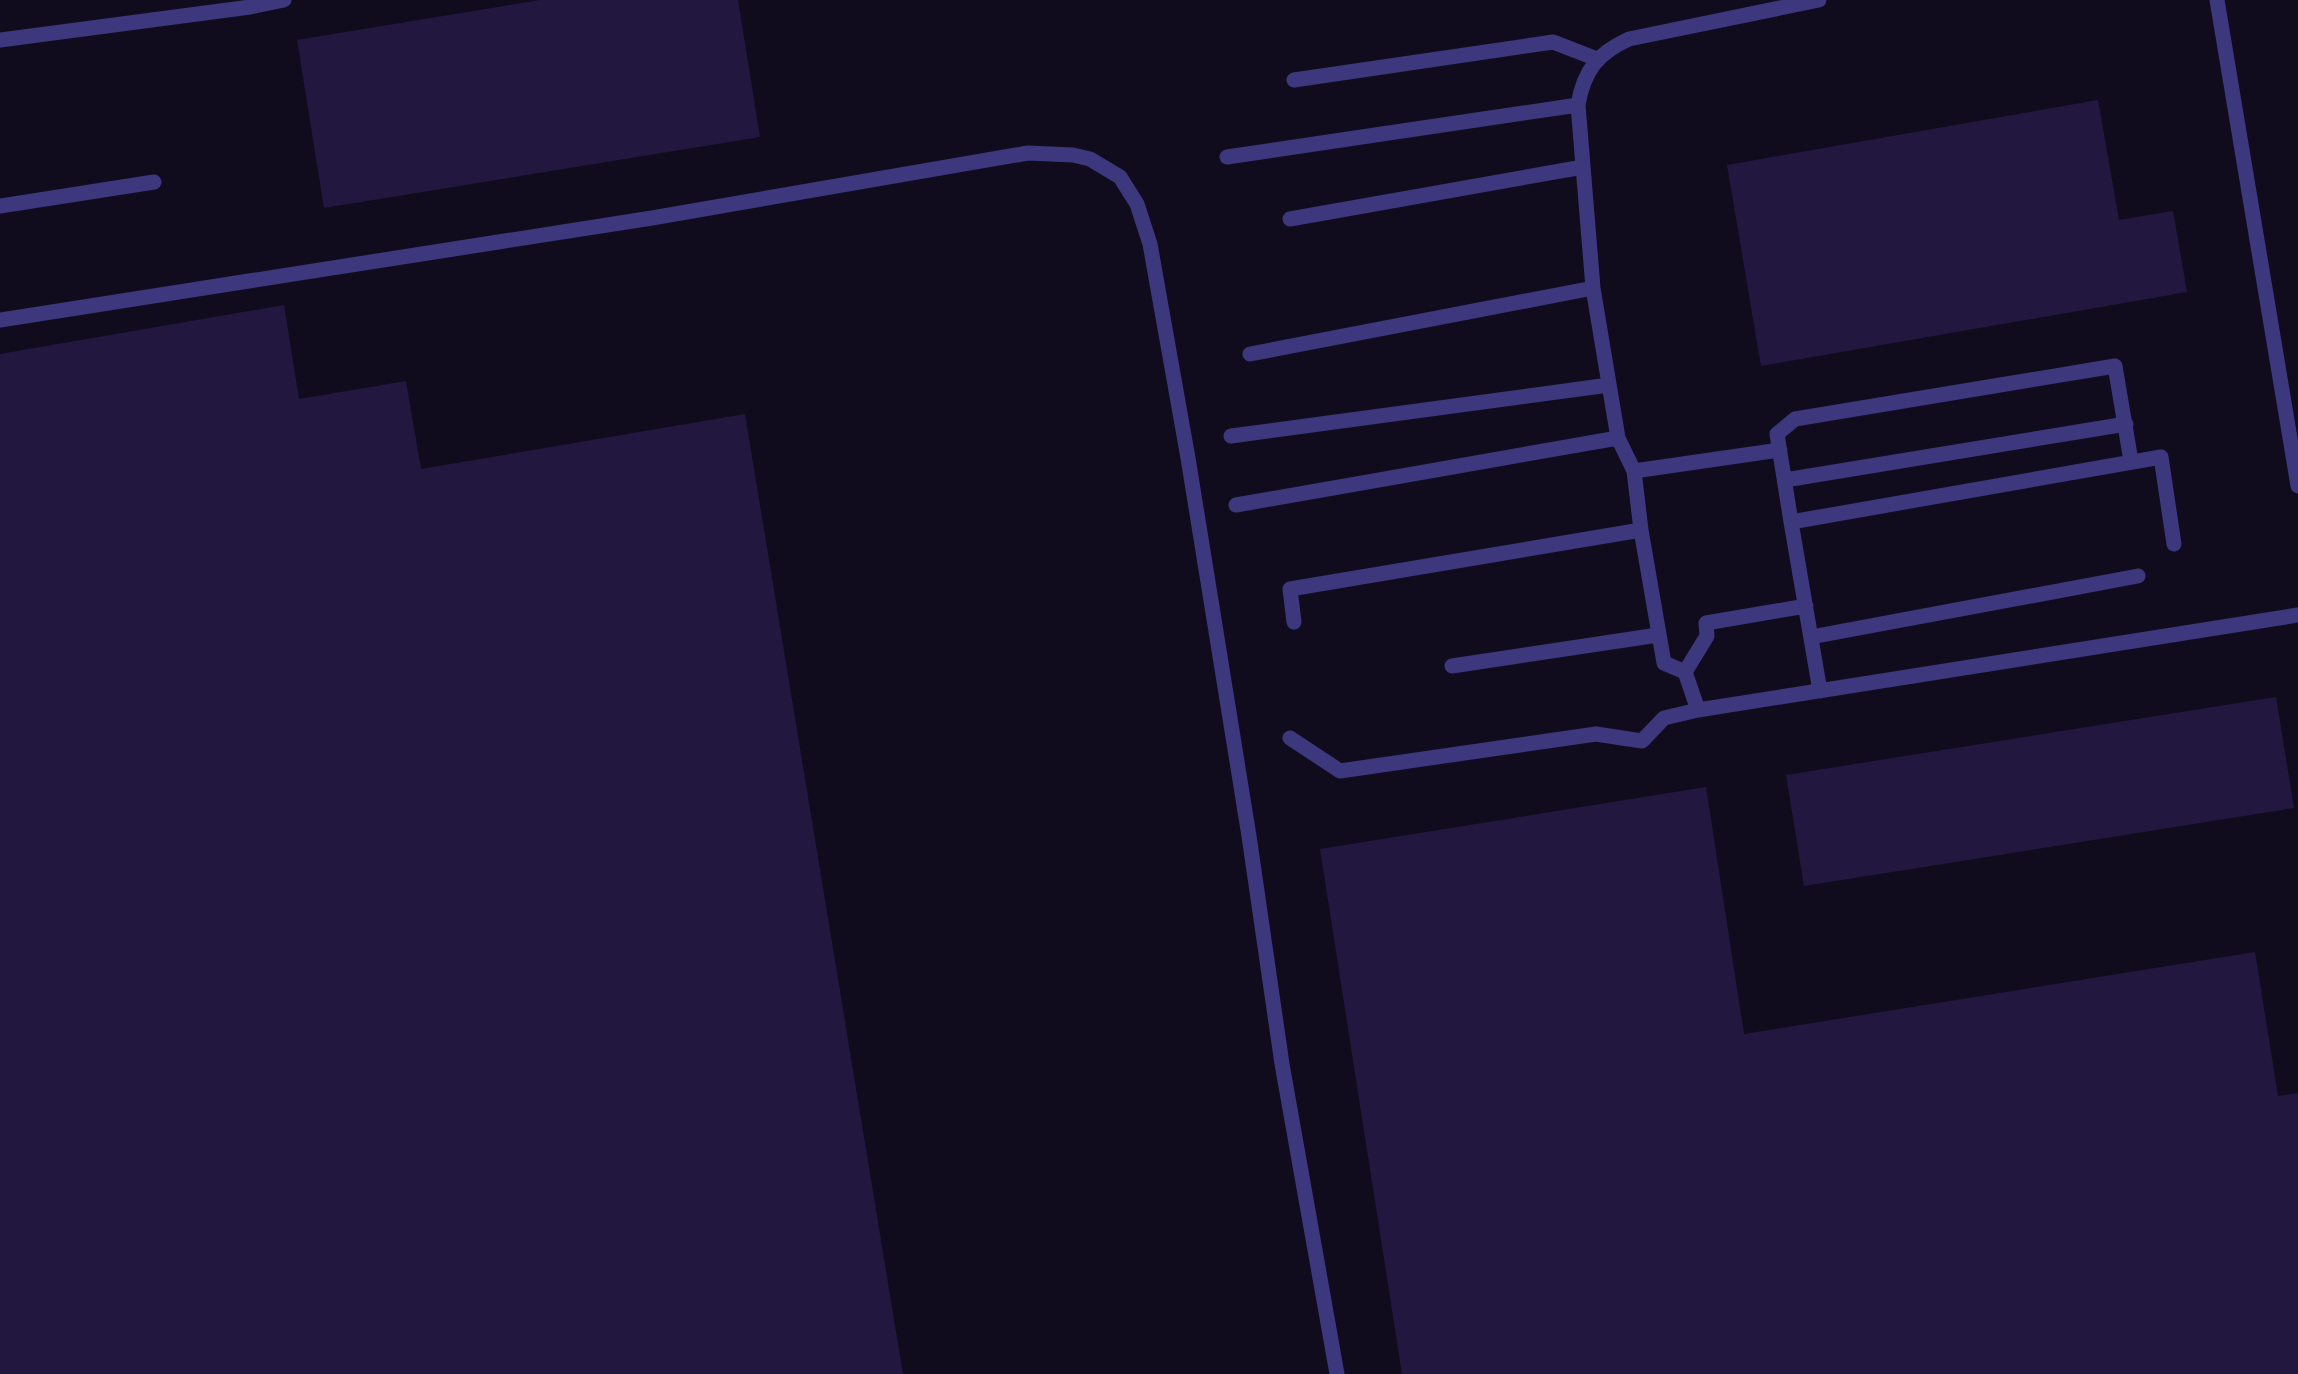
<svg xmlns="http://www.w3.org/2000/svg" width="2298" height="1374" font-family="'Fira Sans',sans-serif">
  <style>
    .building { fill: #22183f }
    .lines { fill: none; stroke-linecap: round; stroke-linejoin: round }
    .lane { stroke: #3d387d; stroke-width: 15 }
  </style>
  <rect width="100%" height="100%" fill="#100c1e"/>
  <!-- building -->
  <path class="building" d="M540,0H738L760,137L324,208L297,40Z
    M2098,100L2119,220L2173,211L2187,292L1761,366L1727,165Z
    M284,305L299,399L406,381L421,469L745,414L903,1374H0V354Z
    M2276,697L2294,808L1804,886L1786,775Z
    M1706,787L1744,1034L2255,952L2278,1096L2298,1093V1374H1402L1320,849Z"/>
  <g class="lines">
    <!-- lane -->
    <path class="lane" d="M2217,0L2298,486
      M0,40L250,7L284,0
      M1294,80L1553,42L1597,59
      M1227,157L1578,105
      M0,206L154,182
      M1290,219L1583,167
      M0,320L652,218L1028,153L1073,155L1090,159L1120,177L1137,204L1150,244L1188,458L1249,836L1282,1064L1337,1374
      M1250,354L1593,288
      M1231,436L1609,385
      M1634,471L1780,450
      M1785,480L2126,424
      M1236,505L1618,438
      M1791,522L1777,434L1795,419L2115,366L2131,461
      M1294,622L1290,589L1641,530
      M1811,637L2138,576
      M1452,666L1658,635
      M1685,672L1707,636L1706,623L1806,606
      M1820,691L1791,522L2161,457L2174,544
      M1698,710L1685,672L1664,663L1641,530L1634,471L1618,438L1593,288L1578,105C1584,70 1598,53 1629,39L1819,0
      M1290,738L1340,771L1596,734L1642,741L1664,718L1698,710L2298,615"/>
  </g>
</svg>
